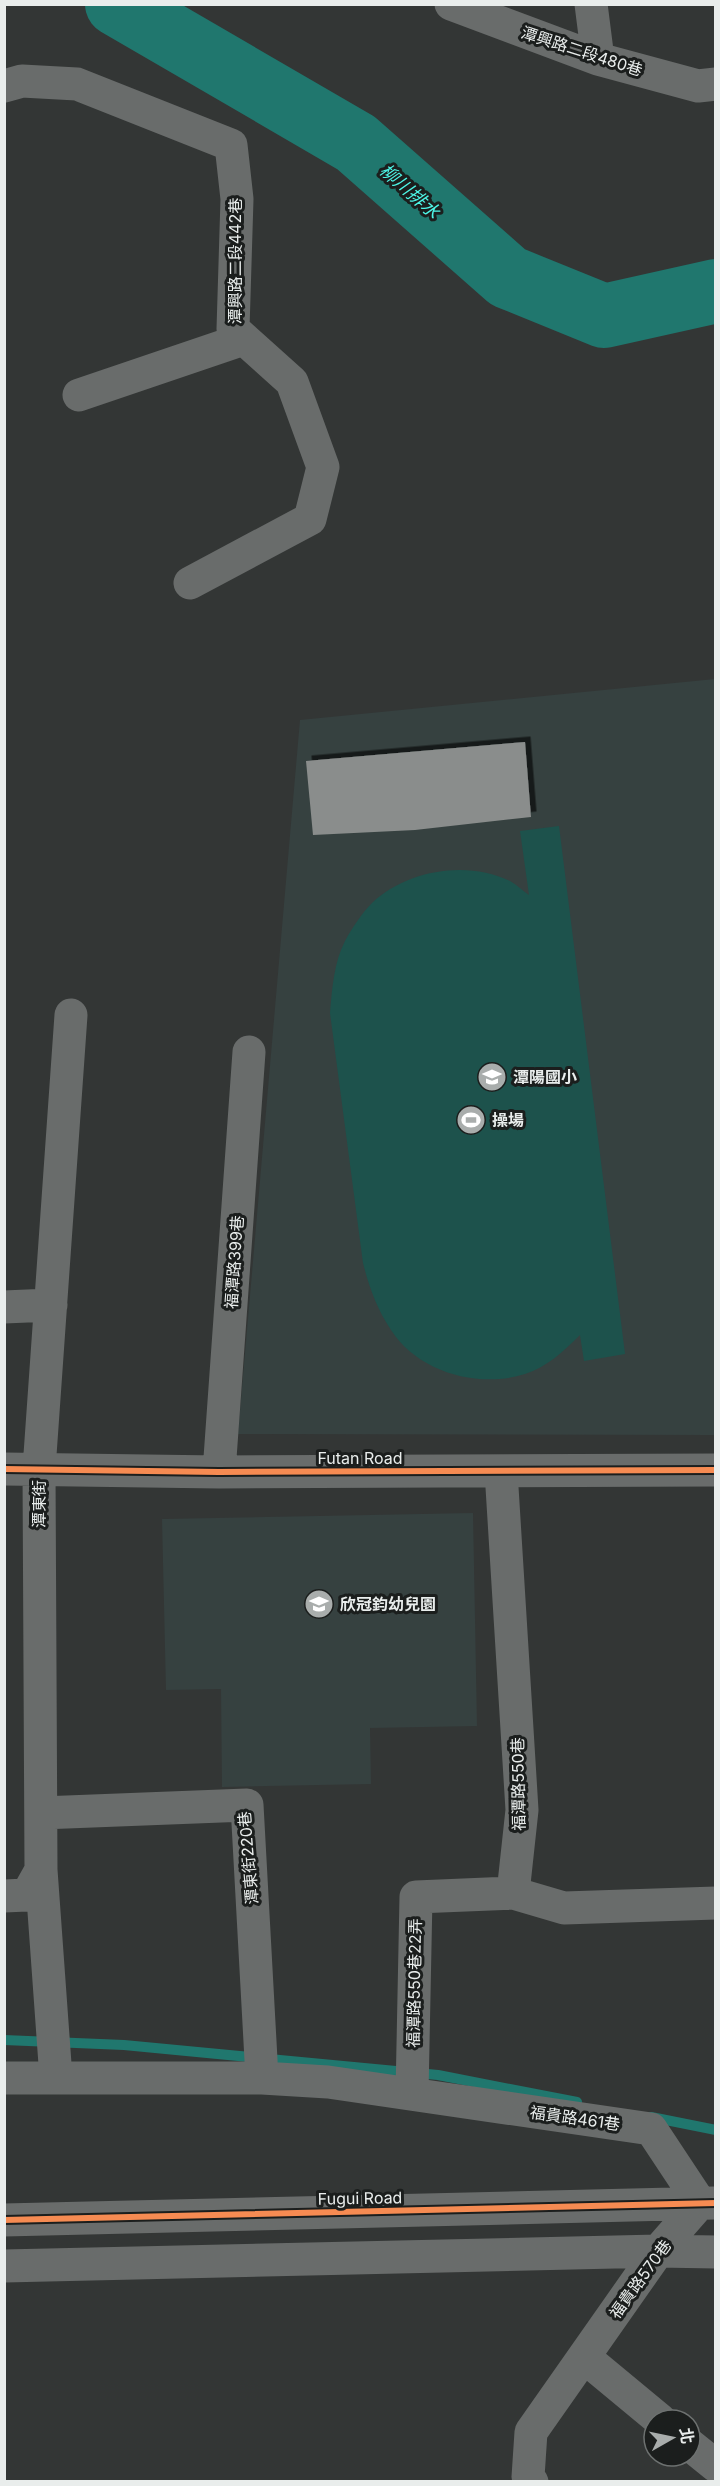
<svg xmlns="http://www.w3.org/2000/svg" width="720" height="2486" font-family="Inter,'Noto Sans TC',sans-serif">
  <style>
    .built { fill: #364140 }
    .green { fill: #1d524c }
    .lines { fill: none; stroke-linecap: round; stroke-linejoin: round }
    .stream { stroke: #20776e; stroke-width: 10 }
    .river { stroke: #20776e; stroke-width: 64 }
    .building { fill: #8a8d8c; filter: url(#shadow) }
    .minor { stroke: #696c6b; stroke-width: 33 }
    .cycleway-casing { stroke: #1b1e1d; stroke-width: 10 }
    .cycleway { stroke: #f68b52; stroke-width: 6 }
    .labels { text-anchor: middle; dominant-baseline: central; stroke-width: 6; stroke-linejoin: round; paint-order: stroke }
    .street-label { font-size: 16px; fill: #e9edec; stroke: #1b1e1d }
    .poi-label { font-size: 16px; font-weight: bold; fill: #e9edec; stroke: #1b1e1d; text-anchor: start }
    .water-label { font-size: 18px; font-style: italic; fill: #4df5e6; stroke: #1b1e1d }
  </style>
  <defs>
    <filter id="shadow"><feDropShadow dx="5.5" dy="-5.5" stdDeviation="0" flood-color="#0009"/></filter>
  </defs>
  <rect width="100%" height="100%" fill="#333635"/>
  <!-- built -->
  <path class="built" d="M715,679V1435L238,1434L300,720Z
    M473,1513L477,1726L370,1728L371,1784L222,1787L221,1689L166,1690L162,1519Z"/>
  <!-- green -->
  <path class="green" d="M559,826L625,1354L584,1361L580,1335C564,1351 547,1367 525,1374C478,1389 418,1372 391,1330C377,1309 369,1287 363,1263L330,1013C332,989 334,962 345,941C352,928 362,913 372,903C407,870 467,860 510,881C517,885 523,891 529,895L520,831Z"/>
  <g class="lines">
    <!-- stream -->
    <path class="stream" d="M4,2040L124,2045L438,2075L577,2102
      M651,2117L716,2130"/>
    <!-- river -->
    <path class="river" d="M117,4L356,143L508,277L604,316L716,291"/>
  </g>
  <!-- building -->
  <path class="building" d="M525,742L531,817L415,830L313,835L306,761Z"/>
  <g class="lines">
    <!-- minor -->
    <path class="minor" d="M451,4L598,59L698,86L716,84
      M591,4L598,59
      M4,86L22,81L77,84L231,145L237,199L233,329L292,382L323,467L310,519L190,583
      M79,395L244,339
      M4,1307L51,1305
      M4,1469L219,1472L716,1470
      M501,1471L522,1810L513,1893
      M219,1472L249,1052
      M41,1813L247,1805L262,2078
      M41,1870L56,2078
      M4,1896L27,1895L41,1870L39,1469L71,1015
      M4,2078H262L328,2082L651,2129L700,2203L658,2251L531,2432L528,2477L532,2482
      M412,2094L416,1897L513,1893L564,1908L716,1903
      M4,2220L714,2203
      M4,2266L658,2251L716,2252
      M584,2357L660,2420
      M690,2445L716,2466"/>
    <!-- cycleway casing -->
    <g class="cycleway-casing">
      <path id="cycleway" d="M4,1469L219,1472L716,1470
        M4,2220L716,2203"/>
    </g>
    <!-- cycleway -->
    <use href="#cycleway" class="cycleway"/>
  </g>
  <!-- icons -->
  <defs>
    <g id="school-disc" transform="scale(1.5)"><circle r="9.5" fill="#a9adac" stroke="#1b1e1d"/><path d="M0-5L7-2L0 1L-7-2ZM-4 1L0 2.5L4 1V4Q0 6-4 4Z" fill="#fff"/></g>
    <g id="stadium-disc" transform="scale(1.5)"><circle r="9.5" fill="#a9adac" stroke="#1b1e1d"/><path d="M0-5a6.5 5 0 1 0 0 10a6.5 5 0 1 0 0-10ZM-3.5-1.8h7v3.6h-7Z" fill="#fff"/></g>
  </defs>
  <g fill-rule="evenodd">
    <use href="#school-disc" x="492" y="1077"/>
    <use href="#stadium-disc" x="471" y="1120"/>
    <use href="#school-disc" x="319" y="1604"/>
  </g>
  <g class="labels">
    <!-- street labels -->
    <g class="street-label">
      <text transform="translate(582 51) rotate(18)">潭興路二段480巷</text>
      <text transform="translate(235 261) rotate(-90)">潭興路二段442巷</text>
      <text transform="translate(234 1262) rotate(-86)">福潭路399巷</text>
      <text x="360" y="1458">Futan Road</text>
      <text transform="translate(39 1504) rotate(-90)">潭東街</text>
      <text transform="translate(518 1784) rotate(-91)">福潭路550巷</text>
      <text transform="translate(248 1858) rotate(-95)">潭東街220巷</text>
      <text transform="translate(414 1983) rotate(-89)">福潭路550巷22弄</text>
      <text transform="translate(575 2118) rotate(8)">福貴路461巷</text>
      <text transform="translate(360 2198) rotate(-1)">Fugui Road</text>
      <text transform="translate(640 2279) rotate(-54)">福貴路570巷</text>
    </g>
    <!-- poi labels -->
    <g class="poi-label">
      <text x="513" y="1077">潭陽國小</text>
      <text x="492" y="1120">操場</text>
      <text x="340" y="1604">欣冠鈞幼兒園</text>
    </g>
    <!-- water labels -->
    <g class="water-label">
      <text transform="translate(410 191) rotate(41)">柳川排水</text>
    </g>
  </g>
  <!-- border -->
  <rect width="720" height="2486" fill="none" stroke="#e9edec" stroke-width="12"/>
  <!-- north arrow -->
  <g transform="translate(672 2438) rotate(81)"><circle r="28" fill="#1b1e1d" stroke="#6d7170" stroke-width="1.5"/>
  <path d="M0-4.5L10 22L0 15L-10 22Z" fill="#a9adac"/>
  <text y="-9" font-size="16" font-weight="bold" text-anchor="middle" fill="#e9edec">北</text>
  </g>
</svg>
